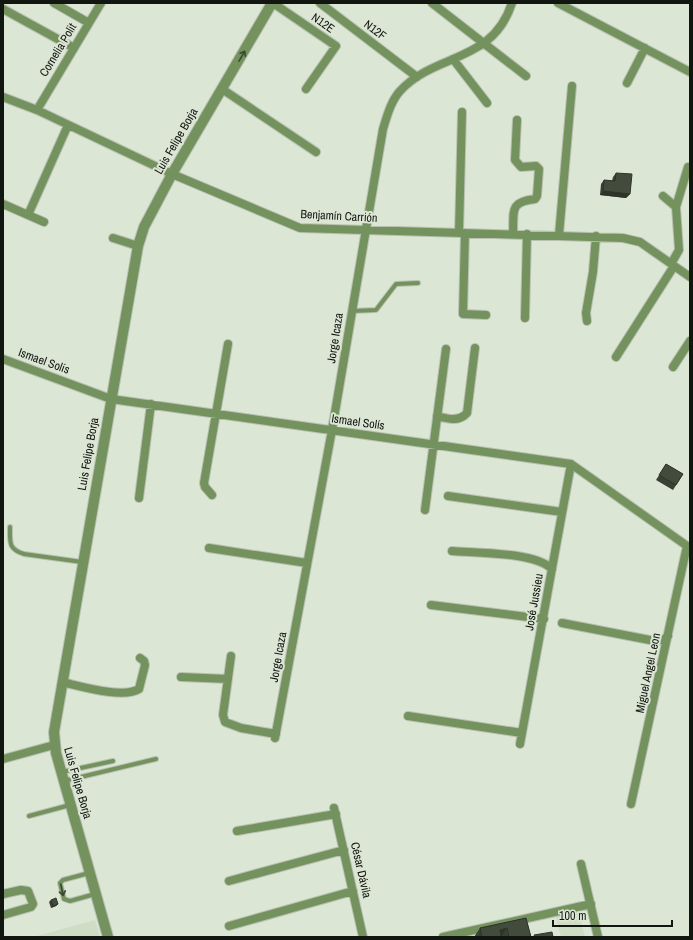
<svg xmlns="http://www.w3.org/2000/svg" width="693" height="940" font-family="'Archivo Narrow',sans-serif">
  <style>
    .built { fill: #cfddc5 }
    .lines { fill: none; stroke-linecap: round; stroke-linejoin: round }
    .service-casing { stroke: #b8c1b2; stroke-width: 6 }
    .minor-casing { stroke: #b8c1b2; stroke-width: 10 }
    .tertiary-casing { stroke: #b8c1b2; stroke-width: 12 }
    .service { stroke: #74925e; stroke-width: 4 }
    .minor { stroke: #74925e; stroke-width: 8 }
    .tertiary { stroke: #74925e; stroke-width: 10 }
    .wall { fill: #394034 }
    .shaded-wall { fill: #2e342a }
    .building { fill: #424b3c; stroke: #2e342a }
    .oneway { stroke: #39482f }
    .labels { text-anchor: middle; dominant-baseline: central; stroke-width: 4; stroke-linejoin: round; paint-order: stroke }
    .street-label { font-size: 12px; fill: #121610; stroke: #dce6d5 }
  </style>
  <rect width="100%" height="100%" fill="#dce6d5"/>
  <!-- built -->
  <path class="built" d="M578,908L585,937H561L555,914Z
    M95,920L100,937H33Z"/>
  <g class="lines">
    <!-- service casing -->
    <g class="service-casing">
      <path id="service" d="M352,311L376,310L396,284L418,283
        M10,527C10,542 8,549 24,554L82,562
        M62,772L113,761
        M64,781L156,759
        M29,816L70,805
        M89,873L63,880L60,883L64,899L70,901L95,894"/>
    </g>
    <!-- minor casing -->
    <g class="minor-casing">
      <path id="minor" d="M54,3L89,23
        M273,3L336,46L306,89
        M320,3L417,77
        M432,3L526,76
        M558,3L690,72
        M3,9L74,48
        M453,59L487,103
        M627,83L645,48
        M222,89L316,152
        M3,97L37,110L172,174L300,228L623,238L640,242L690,277
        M37,110L101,3
        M663,196L676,207
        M3,204L44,222
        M28,215L68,125
        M459,233L462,112
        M465,233L463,314L486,315
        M513,234C514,211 509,202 535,199L537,196L539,169L536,166L521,167L515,160L517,120
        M559,235L572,86
        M113,238L138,246
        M671,264L679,250L676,207L688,167
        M525,318L527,234
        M587,321L586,313L593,272L596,236
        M616,357L674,266
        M3,359L111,399L571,464L690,548
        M673,367L690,341
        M437,416C448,419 459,422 467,413L475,348
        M212,495L205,487L204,483L228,344
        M448,496L562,512
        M139,498L151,404
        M425,510L446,349
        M209,548L307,563
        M452,551C477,553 535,552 552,569
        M431,605L544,619
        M562,623L655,641L664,639L668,636
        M231,656L223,715L225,722L241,728L276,734
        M181,677L228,679
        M62,682C80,686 123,699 139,689L145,665L144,661L140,658
        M408,716L522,733
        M275,738L332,430L383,129C387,116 391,101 400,91C436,52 492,64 512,3
        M520,744L571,464
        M3,759L54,745
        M631,804L687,546
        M334,808L363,937
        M237,831L336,814
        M581,864L598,937
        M229,881L344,850
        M3,894L21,890L28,891L33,904L31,907L3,915
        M229,926L353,891
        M443,937L591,904"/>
    </g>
    <!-- tertiary casing -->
    <g class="tertiary-casing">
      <path id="tertiary" d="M108,937L56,753L54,732L138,246L144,227L172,174L272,3"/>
    </g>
    <!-- service -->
    <use href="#service" class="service"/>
    <!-- minor -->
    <use href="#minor" class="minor"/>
    <!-- tertiary -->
    <use href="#tertiary" class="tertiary"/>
  </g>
  <!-- wall -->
  <path class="wall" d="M616,173L630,194L626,198L600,195L601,184L604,180L612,181L613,177Z
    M666,464L683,474L673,490L656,480Z
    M51,900L58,904L56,906L51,908L49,902Z
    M526,918L531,937H474L480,928Z"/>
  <!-- shaded-wall -->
  <path class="shaded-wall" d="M603,191L630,194L626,198L600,195Z
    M58,904L56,906L51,908L53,906Z
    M507,928L501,937L500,930Z"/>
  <!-- building -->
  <path class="building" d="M616,173L632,174L630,194L603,191L604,180L615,181Z
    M666,464L683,474L676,485L659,475Z
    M56,898L58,904L53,906L51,900Z
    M526,918L531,937H509L507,928L500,930L501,937H482L480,928Z
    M552,932L553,937H535L534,935Z"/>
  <!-- one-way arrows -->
  <defs><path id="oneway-shaft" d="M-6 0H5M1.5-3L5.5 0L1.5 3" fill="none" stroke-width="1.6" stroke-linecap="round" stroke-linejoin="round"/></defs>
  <g class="oneway">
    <use href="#oneway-shaft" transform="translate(242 56) rotate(-60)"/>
    <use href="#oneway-shaft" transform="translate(62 890) rotate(78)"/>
  </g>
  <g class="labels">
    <!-- street labels -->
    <g class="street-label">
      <text transform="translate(323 23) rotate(35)">N12E</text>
      <text transform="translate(375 30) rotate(37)">N12F</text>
      <text transform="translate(58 50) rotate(-59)">Cornelia Polit</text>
      <text transform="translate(176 141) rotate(-60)">Luis Felipe Borja</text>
      <text transform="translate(339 216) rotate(3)">Benjamín Carrión</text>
      <text transform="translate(335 338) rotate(-81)">Jorge Icaza</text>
      <text transform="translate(44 361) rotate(20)">Ismael Solís</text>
      <text transform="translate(358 422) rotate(8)">Ismael Solís</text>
      <text transform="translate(88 454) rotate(-80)">Luis Felipe Borja</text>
      <text transform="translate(534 602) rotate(-80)">José Jussieu</text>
      <text transform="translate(278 657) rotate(-80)">Jorge Icaza</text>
      <text transform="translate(648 673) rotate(-78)">Miguel Angel Leon</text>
      <text transform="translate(78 783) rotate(74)">Luis Felipe Borja</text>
      <text transform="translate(361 870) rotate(77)">César Dávila</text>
    </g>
  </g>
  <!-- border -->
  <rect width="693" height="940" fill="none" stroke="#121610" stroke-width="8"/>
  <!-- scale -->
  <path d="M553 920v6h119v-6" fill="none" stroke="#121610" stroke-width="2"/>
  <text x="559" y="920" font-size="12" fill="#121610" stroke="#dce6d5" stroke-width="3" paint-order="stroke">100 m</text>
</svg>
